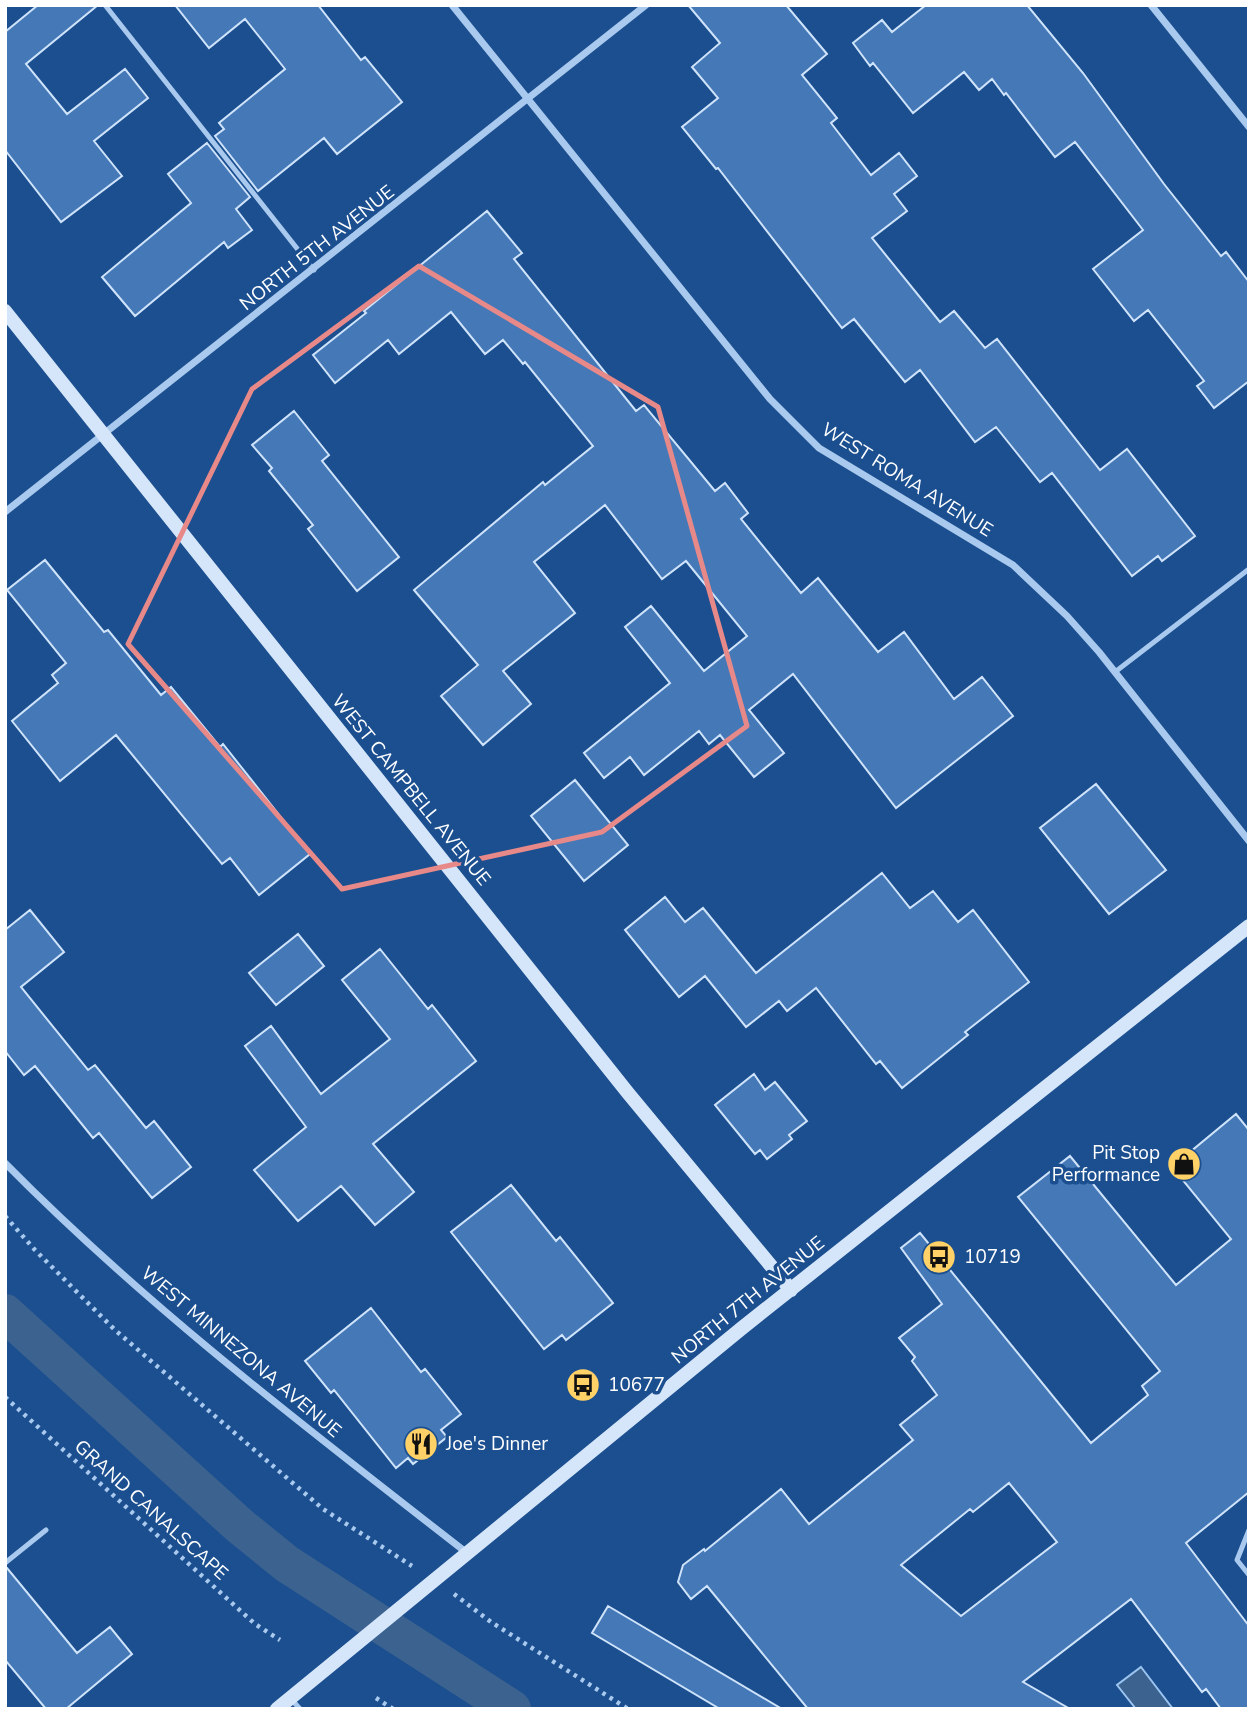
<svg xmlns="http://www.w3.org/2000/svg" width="1254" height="1714" font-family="'Nunito Sans',sans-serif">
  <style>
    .water { fill: #3c6290; stroke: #9cc4f0; stroke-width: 2 }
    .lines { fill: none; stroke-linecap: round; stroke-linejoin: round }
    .canal { stroke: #3c6290; stroke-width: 38 }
    .building { fill: #4478b7; stroke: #cfe3fa; stroke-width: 2; fill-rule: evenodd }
    .path { stroke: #a9c9ee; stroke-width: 4.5; stroke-dasharray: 3.5 5; stroke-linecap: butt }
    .lane { stroke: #a9c9ee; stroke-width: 5 }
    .street { stroke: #a9c9ee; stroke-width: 7 }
    .secondary { stroke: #d6e6fa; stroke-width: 14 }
    .marked { fill: none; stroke: #e88989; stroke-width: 5; stroke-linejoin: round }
    .labels { text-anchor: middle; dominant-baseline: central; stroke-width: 7; stroke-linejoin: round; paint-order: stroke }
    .street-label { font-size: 19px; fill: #fff; stroke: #1b4f8f }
    .poi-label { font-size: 19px; fill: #fff; stroke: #1b4f8f; text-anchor: start }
  </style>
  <rect width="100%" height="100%" fill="#1b4f8f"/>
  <!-- water -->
  <path class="water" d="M1141,1667L1173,1709H1136L1117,1685Z"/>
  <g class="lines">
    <!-- canal -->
    <path class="canal" d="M5,1313L240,1526L287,1564L512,1709"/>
  </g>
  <!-- building -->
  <path class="building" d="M38,5H98L26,64L67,114L125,69L148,98L94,141L122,176L61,222L5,150V32Z
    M175,5H318L361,60L365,57L402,102L337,154L324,138L258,191L215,136L224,129L219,123L285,69L245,19L209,48Z
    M688,5H786L827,54L802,75L837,118L831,123L871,175L899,153L917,176L894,194L907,211L872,238L940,322L954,311L985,348L997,339L1100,470L1127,449L1195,536L1162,561L1158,556L1132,576L1052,473L1040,482L996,427L975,442L920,370L905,382L854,319L842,328L718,168L716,169L682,127L718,98L692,67L720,43Z
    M926,5H1027L1083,73L1164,184L1221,256L1226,252L1249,282V381L1214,408L1197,386L1204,381L1148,310L1134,321L1093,269L1143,230L1075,142L1055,157L1006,93L1004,95L992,79L979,90L964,72L913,113L873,63L870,66L853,43L882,20L892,32Z
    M207,143L250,197L236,209L252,230L228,248L224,242L135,316L102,277L191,203L168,174Z
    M487,211L522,253L514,259L636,411L644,405L715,491L725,483L748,513L741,519L801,593L818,578L878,652L904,632L954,699L982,677L1013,716L896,808L793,674L749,710L784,753L754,777L720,735L709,744L699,731L644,775L630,757L604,778L584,753L670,683L625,627L651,606L704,671L747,636L686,561L662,579L605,505L534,562L575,613L503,671L531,704L483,745L441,696L478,665L414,590L543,482L545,485L593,446L525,362L523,364L503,340L485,354L451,312L399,354L388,340L335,383L313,355L366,313L364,311Z
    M294,411L329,455L322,461L399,557L357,591L308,529L313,525L269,471L272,468L252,445Z
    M45,560L104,632L108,630L161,695L171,687L220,747L223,744L310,854L259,895L230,858L222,864L116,735L60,781L12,721L58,683L52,675L66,663L7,590Z
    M575,780L628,845L584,881L531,816Z
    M1096,784L1166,870L1109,914L1040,828Z
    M882,873L910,908L933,891L958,922L973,910L1029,982L965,1032L968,1035L902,1088L880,1061L876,1064L816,988L787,1011L779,1001L746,1027L705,976L679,997L625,930L665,897L685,922L703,908L756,973Z
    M30,910L64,952L21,987L88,1070L95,1065L146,1128L154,1121L191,1167L152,1198L99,1133L93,1138L35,1066L24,1075L5,1051V930Z
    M298,934L324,966L276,1005L249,973Z
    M380,949L428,1009L432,1005L476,1061L373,1144L414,1192L375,1225L341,1186L298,1221L254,1170L306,1127L245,1046L271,1026L321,1094L390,1039L342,980Z
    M754,1074L765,1090L775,1082L807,1121L789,1135L792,1139L767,1159L760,1150L755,1154L715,1105Z
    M1236,1114L1249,1130V1492L1186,1543L1249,1626V1709H1221L1206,1689L1202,1692L1131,1599L1023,1682L1070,1709H808L707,1586L691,1599L678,1582L683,1565L704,1549L705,1551L781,1489L809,1524L913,1440L900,1425L937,1395L912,1361L915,1357L899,1338L942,1304L901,1248L920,1233L1091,1443L1148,1395L1142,1386L1160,1371L1018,1197L1070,1156L1176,1285L1231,1239L1172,1167ZM1009,1483L1057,1542L961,1616L901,1565L970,1509L973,1512Z
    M511,1185L556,1241L560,1237L613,1303L566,1340L562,1335L544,1349L451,1232Z
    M371,1308L421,1372L425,1369L461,1414L441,1430L447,1437L413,1464L408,1458L396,1468L334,1390L331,1393L305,1361Z
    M5,1568H7L77,1653L110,1627L132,1654L66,1709H46L5,1660Z
    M608,1606L782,1709H720L592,1633Z"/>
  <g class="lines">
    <!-- path -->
    <path class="path" d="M5,1216L35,1250L115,1330L323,1509L412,1566
      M5,1397L255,1624L280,1640
      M454,1594L491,1622L628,1709
      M376,1698L393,1709"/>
    <!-- lane -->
    <path class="lane" d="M105,5L314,270
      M1115,672L1249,569
      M1249,1530L1237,1560L1249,1575
      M5,1563L46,1530
      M292,1700L300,1709"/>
    <!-- street -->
    <path class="street" d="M452,5L770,399L819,448L1013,565L1067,616L1099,652L1249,841
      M1151,5L1249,127
      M5,512L646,5
      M5,1163C147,1307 308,1429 467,1553"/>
    <!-- secondary -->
    <path class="secondary" d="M5,311L628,1093L791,1290
      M277,1709L742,1328L1249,926"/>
  </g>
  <!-- marked area -->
  <path class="marked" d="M419,266L658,407L747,726L602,832L342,889L128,644L252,389Z"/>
  <!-- icons -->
  <defs>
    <g id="shop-disc" transform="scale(1.75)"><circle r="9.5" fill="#ffd166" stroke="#1b4f8f"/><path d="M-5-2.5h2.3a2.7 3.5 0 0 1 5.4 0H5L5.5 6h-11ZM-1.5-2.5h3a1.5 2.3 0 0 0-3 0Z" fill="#111"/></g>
    <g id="bus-disc" transform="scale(1.75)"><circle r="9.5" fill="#ffd166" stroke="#1b4f8f"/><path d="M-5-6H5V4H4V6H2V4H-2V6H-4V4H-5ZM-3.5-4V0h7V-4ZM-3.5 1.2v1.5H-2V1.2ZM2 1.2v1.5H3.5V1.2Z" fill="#111"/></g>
    <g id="restaurant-disc" transform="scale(1.75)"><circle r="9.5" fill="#ffd166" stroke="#1b4f8f"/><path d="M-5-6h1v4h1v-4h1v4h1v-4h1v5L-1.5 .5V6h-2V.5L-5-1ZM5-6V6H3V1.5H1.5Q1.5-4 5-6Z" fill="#111"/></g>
  </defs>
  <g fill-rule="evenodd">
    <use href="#shop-disc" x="1184" y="1164"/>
    <use href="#bus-disc" x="939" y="1257"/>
    <use href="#bus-disc" x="583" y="1385"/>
    <use href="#restaurant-disc" x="421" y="1444"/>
  </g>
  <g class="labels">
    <!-- street labels -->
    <g class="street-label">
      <text transform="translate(317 248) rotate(-38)">NORTH 5TH AVENUE</text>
      <text transform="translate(907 480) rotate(32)">WEST ROMA AVENUE</text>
      <text transform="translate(411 790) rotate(51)">WEST CAMPBELL AVENUE</text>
      <text transform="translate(748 1300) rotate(-39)">NORTH 7TH AVENUE</text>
      <text transform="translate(241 1352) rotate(40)">WEST MINNEZONA AVENUE</text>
      <text transform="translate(151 1510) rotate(42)">GRAND CANALSCAPE</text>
    </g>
    <!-- poi labels -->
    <g class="poi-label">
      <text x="1160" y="1153" text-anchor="end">Pit Stop<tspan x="1160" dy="22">Performance</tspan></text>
      <text x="964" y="1257">10719</text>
      <text x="608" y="1385">10677</text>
      <text x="446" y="1444">Joe's Dinner</text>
    </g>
  </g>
  <!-- border -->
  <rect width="1254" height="1714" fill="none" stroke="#ffffff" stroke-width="14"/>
</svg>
